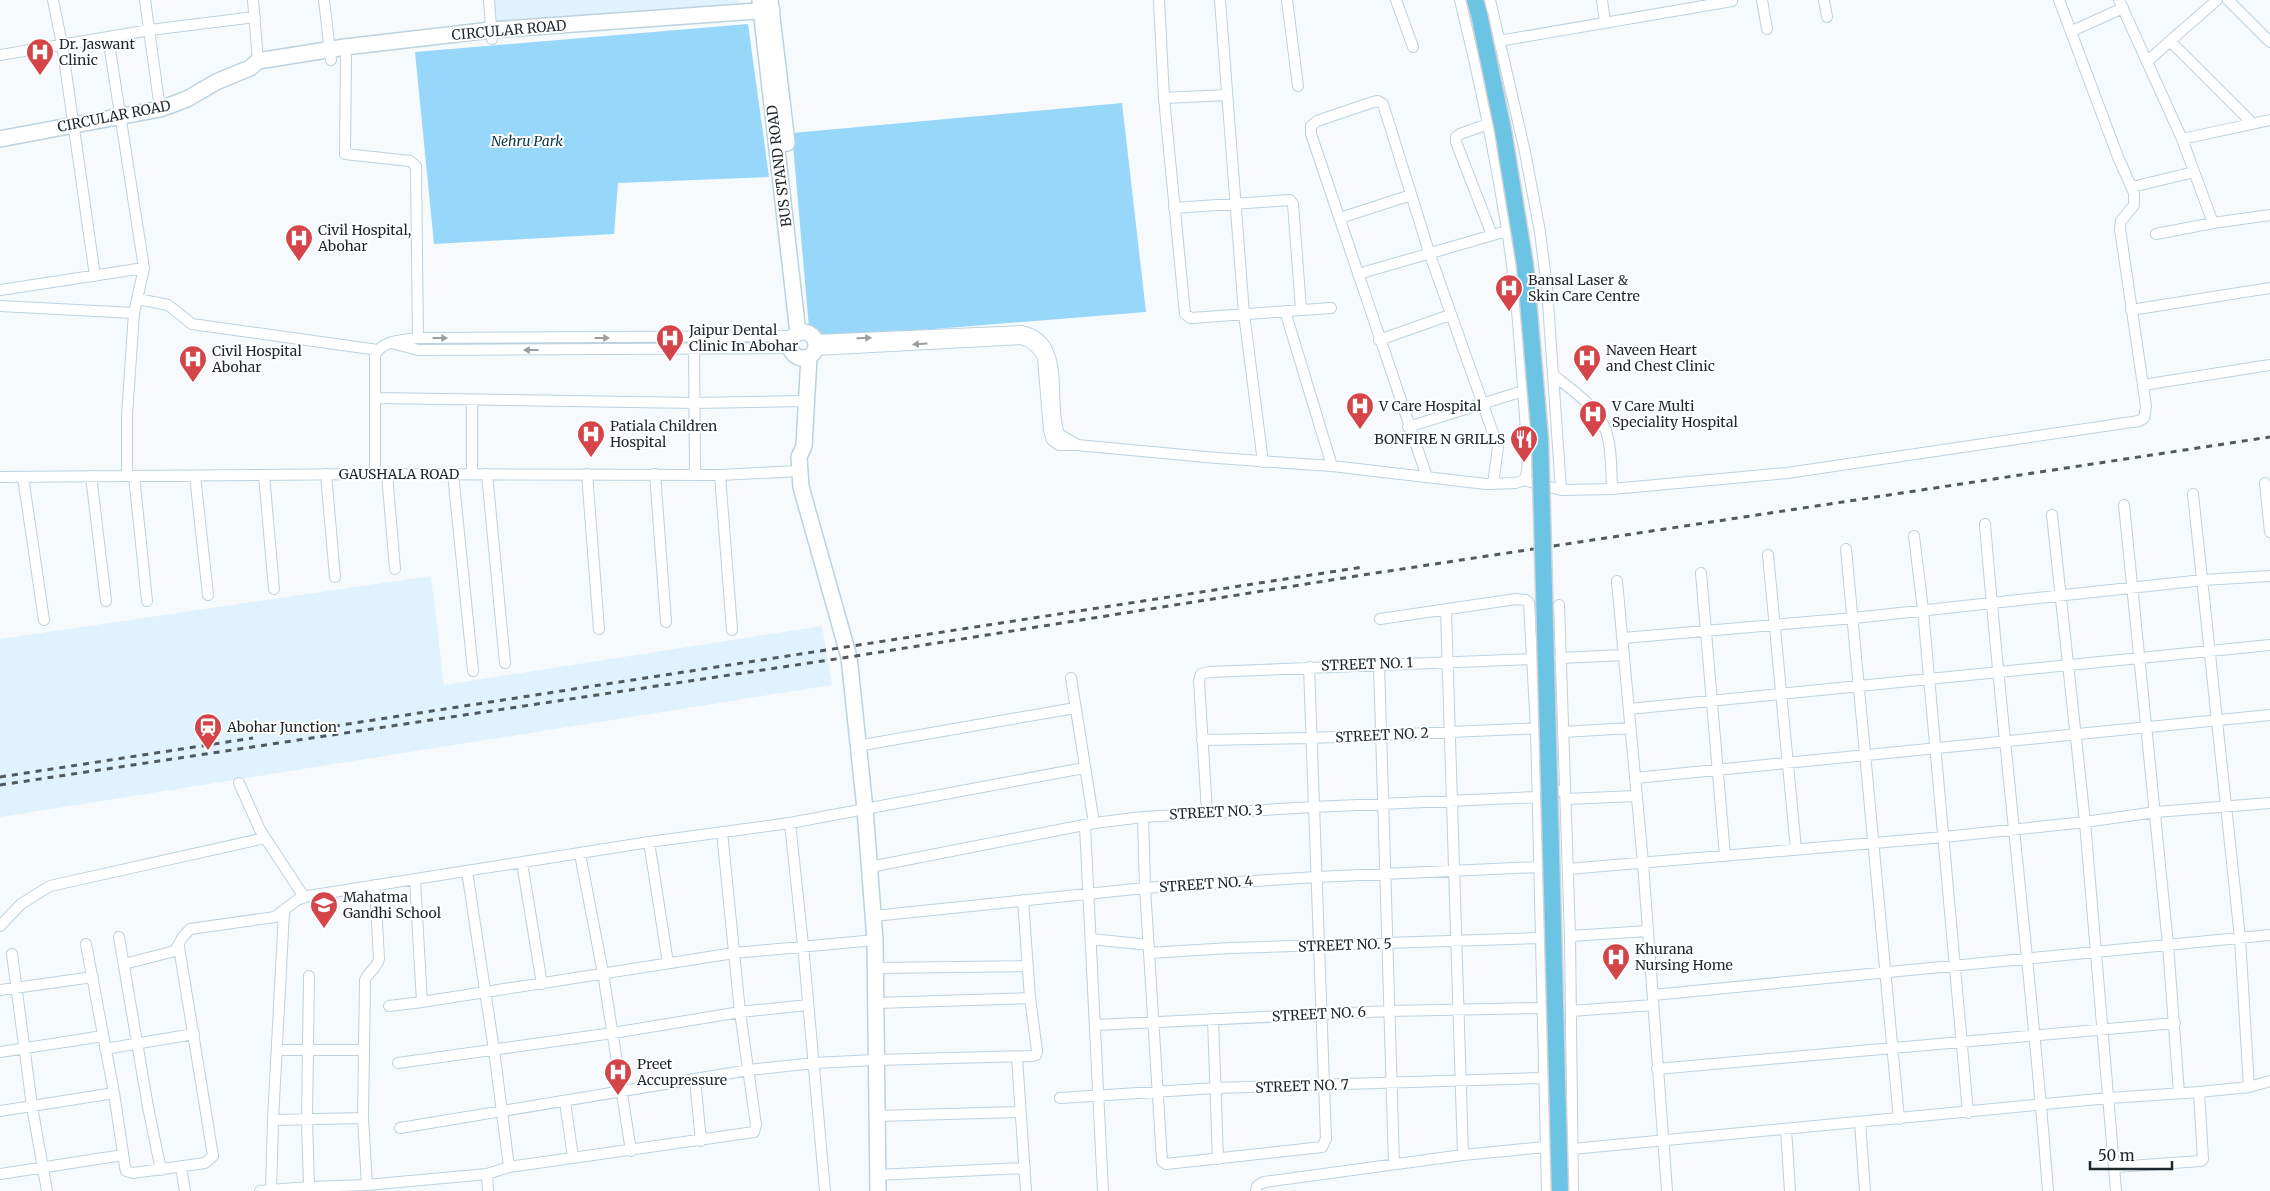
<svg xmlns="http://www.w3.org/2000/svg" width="2270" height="1191" font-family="Merriweather,serif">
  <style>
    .built { fill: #e0f2fd }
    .green { fill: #97d7fa }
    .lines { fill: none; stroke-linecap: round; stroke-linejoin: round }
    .minor-casing { stroke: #bcd2df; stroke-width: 12 }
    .secondary-casing { stroke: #bcd2df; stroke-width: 18 }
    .primary-casing { stroke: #d2d4d5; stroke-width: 19 }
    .minor { stroke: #fff; stroke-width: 10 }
    .secondary { stroke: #fff; stroke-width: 15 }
    .primary { stroke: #6cc4e5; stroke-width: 16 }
    .rail { stroke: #51595d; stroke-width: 3; stroke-dasharray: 6 6; stroke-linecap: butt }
    .primary-bridge-casing { stroke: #d2d4d5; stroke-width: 19; stroke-linecap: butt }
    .primary-bridge { stroke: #6cc4e5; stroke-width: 16 }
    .oneway { fill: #9a9ea0 }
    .labels { text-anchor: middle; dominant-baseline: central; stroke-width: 4; stroke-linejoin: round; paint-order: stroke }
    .street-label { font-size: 14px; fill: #1e272c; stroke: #fff }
    .poi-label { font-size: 14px; fill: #1e272c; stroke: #fff; text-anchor: start }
    .park-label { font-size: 14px; font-style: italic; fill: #083549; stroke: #fff }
  </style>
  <rect width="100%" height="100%" fill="#f6fafd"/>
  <!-- built -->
  <path class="built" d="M493,0H739L740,4L494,25Z
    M431,576L444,685L822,626L832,685L0,817V639Z"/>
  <!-- green -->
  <path class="green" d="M748,24L769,177L618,183L614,234L434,244L415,52Z
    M1122,103L1146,312L810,339L792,133Z"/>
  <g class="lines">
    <!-- minor casing -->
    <g class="minor-casing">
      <path id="minor" d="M53,0L62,44L95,276
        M145,0L160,109
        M253,0L258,61
        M324,0L331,60
        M489,0L492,39
        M1159,0L1164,98L1185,314L1191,318L1331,308
        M1220,0L1244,314L1263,462
        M1287,0L1298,86
        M1396,0L1413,47
        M1490,0L1525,152L1540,232L1547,288L1561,490L1612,489L1787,473L2139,421L2144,418L2146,406L2120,229L2121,221L2134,205V193L2118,157L2059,0
        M1602,0L1605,22
        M1762,0L1767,29
        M1824,0L1827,17
        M2119,0L2182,139L2213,223L2270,215
        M2228,0L2270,42
        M2072,31L2123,8
        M108,37L144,268L134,313L127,415V476
        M1499,41L1732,1
        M2170,41L2217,0
        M0,55L150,30L255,17
        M346,57L345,154L410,161L416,166L418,338
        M2148,61L2170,41L2253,124
        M1164,98L1227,95
        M1488,124L1460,134L1456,137V142L1492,235
        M2182,139L2270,120
        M2132,187L2194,172
        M1174,208L1290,200L1293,204L1301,309
        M1340,218L1411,195
        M2156,234L2213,223
        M1358,274L1507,231
        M0,290L144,268
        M138,299L168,305L192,324L378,350
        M0,306L134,313
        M2131,310L2270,288
        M1285,311L1332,466
        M816,340L1021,331C1068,340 1047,401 1059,434L1076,444
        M1379,340L1450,315
        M392,343L418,350L790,348
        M694,343L695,475
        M816,350L1021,339C1032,342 1038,348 1043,358L1049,430L1052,440L1059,445H1077L1217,458L1332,466L1486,484L1516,483L1524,480L1527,473L1528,457C1522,381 1519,305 1507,230C1495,153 1479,76 1460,0
        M1553,375C1572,390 1598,407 1606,431C1612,449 1611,470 1612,489
        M2143,385L2270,365
        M375,398L694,403L805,401
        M1408,427L1523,391
        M326,474L335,577
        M375,474V356C381,340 403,340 418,338L793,336
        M387,474L395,569
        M453,474L473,671
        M472,474V400
        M487,474L505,663
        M587,474L599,629
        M655,474L666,622
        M264,475L274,589
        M720,475L732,630
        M91,476L106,601
        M134,476L147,601
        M195,476L208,595
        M0,477L375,474L720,475L799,471
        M23,477L44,620
        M1427,477L1311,134V126L1317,121L1373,102L1378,101L1383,104L1429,252L1498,447L1493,484
        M1524,480L1561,490
        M2265,483L2270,532
        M2193,494L2240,938L2249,1087
        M2124,505L2168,945L2179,1093
        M2052,515L2085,822L2116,1191
        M1985,524C2003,747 2031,968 2048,1191
        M1914,536L1923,610L1968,1113
        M1846,549L1899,1119
        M1768,555L1796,849
        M1701,573L1725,856
        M1617,581L1643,863L1667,1191
        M1559,605L1570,936L1573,1191
        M1446,610L1463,1155
        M1380,619L1516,599L1526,600L1529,603L1536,729L1547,1191
        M1623,638L1854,618L2203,580L2270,576
        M1560,658L1624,655
        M1379,664L1394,1164
        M1071,678L1094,823
        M1629,709L2270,645
        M1563,732L1630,728
        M1202,740L1311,738L1542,728
        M857,746L1075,708
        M1635,778L2270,715
        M239,783L260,830L304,897
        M1566,799L1636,796
        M1207,812L1199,681L1201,674L1210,672L1532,659
        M1143,817L1145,888L1162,1161L1166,1164L1322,1147L1326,1139L1309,667
        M790,823L803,945L825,1191
        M1085,826L1103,1191
        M649,842L668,963
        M580,854L603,973L631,1151
        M522,863L542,984
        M870,867L1094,823L1143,817L1313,807L1538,797L1565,789
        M1568,869L1944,837L2085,822L2156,812L2270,803
        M467,871L494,1050L509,1167
        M415,880L422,1002L734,953L875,940
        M284,912L273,1120L363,1118
        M874,916L1145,888L1317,877L1539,867
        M0,926L21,904L50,886L265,838
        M1570,936L1648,931
        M119,937L148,1107L161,1170
        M1091,939L1149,945
        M86,944L114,1093L125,1167L126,1171L133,1173L205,1163L213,1156L179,947
        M1149,953L1230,948L1540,938
        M12,954L32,1106L47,1191
        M124,964L175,951L182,938L190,929L275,917L297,900L308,896L649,842L790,823L1084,768
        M875,968L1028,966
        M309,976L307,1120L309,1187L367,1185L487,1174L488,1191
        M0,990L93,977
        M1653,995L2270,935
        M876,1003L1030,998
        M389,1006L422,1002
        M1571,1011L1653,1005
        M1213,1019L1218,1159
        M1096,1025L1390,1011L1542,1008
        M105,1049L194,1034
        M277,1050H364
        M0,1052L103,1036
        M1017,1057L1026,1191
        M398,1063L613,1033L740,1012L808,1005
        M1657,1069L2175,1023
        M695,1079L701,1141
        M1060,1098L1216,1088L1543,1078
        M565,1102L573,1157
        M0,1111L114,1093
        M876,1116L1020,1112
        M273,1120L271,1190L309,1187
        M1860,1122L1865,1191
        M400,1128L749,1070L814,1063L875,1060L1032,1056L1036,1055L1037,1051L1030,998L1023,900
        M1786,1129L1790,1191
        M1572,1149L2109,1098L2199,1092L2249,1087L2270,1081
        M181,1167L185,1191
        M2115,1167L2201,1161L2203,1159L2199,1092
        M0,1174L123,1155
        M487,1174L509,1167L754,1132L756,1125L740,1012L722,832
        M877,1175L1025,1168
        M367,1185L363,1118L365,980C369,971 377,968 379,959L375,885
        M260,1191L271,1190
        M1256,1191L1257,1186L1264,1182L1463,1155L1545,1147"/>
    </g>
    <!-- secondary casing -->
    <g class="secondary-casing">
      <path id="secondary" d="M760,0L798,333
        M770,1L787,143
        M0,139L160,109L187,99L216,82L250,68L258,61L345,47L491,30L772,10
        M790 345a13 13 0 1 1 26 0a13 13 0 1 1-26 0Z
        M809,357L804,446L799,457L801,487L849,657L865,809L875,940L878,1191"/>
    </g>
    <!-- primary casing -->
    <g class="primary-casing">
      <path id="primary" d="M1475,0L1479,14"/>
    </g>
    <!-- minor -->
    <use href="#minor" class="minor"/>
    <!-- secondary -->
    <use href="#secondary" class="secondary"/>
    <!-- primary -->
    <use href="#primary" class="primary"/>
    <!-- rail -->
    <path class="rail" d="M322,728L1363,567
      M0,777L253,738
      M0,785L849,657L1369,574L2270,437"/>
    <!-- primary-bridge casing -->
    <g class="primary-bridge-casing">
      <path id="primary-bridge" d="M1479,14L1503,130L1525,265L1540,439L1560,1191"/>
    </g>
    <!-- primary-bridge -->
    <use href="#primary-bridge" class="primary-bridge"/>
  </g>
  <!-- one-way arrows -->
  <defs><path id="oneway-solid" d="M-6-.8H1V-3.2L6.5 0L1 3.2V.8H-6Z" transform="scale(1.25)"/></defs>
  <g class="oneway">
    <use href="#oneway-solid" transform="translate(440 338)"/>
    <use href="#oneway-solid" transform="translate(602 338)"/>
    <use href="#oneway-solid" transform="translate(864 338) rotate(-2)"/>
    <use href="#oneway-solid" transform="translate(920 344) rotate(177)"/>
    <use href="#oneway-solid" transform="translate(531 350) rotate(-180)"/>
  </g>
  <!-- icons -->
  <defs>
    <g id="hospital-pin" transform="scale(1.4375)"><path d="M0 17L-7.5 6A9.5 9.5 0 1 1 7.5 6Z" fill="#d44448" stroke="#fff"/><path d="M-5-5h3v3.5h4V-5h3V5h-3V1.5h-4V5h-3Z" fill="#fff"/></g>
    <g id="restaurant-pin" transform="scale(1.4375)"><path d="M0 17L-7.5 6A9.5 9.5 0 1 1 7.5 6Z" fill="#d44448" stroke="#fff"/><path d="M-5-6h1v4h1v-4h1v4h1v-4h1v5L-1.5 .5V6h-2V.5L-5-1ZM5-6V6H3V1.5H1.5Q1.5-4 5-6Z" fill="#fff"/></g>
    <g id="station-pin" transform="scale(1.4375)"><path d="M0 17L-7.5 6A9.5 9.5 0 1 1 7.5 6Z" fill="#d44448" stroke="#fff"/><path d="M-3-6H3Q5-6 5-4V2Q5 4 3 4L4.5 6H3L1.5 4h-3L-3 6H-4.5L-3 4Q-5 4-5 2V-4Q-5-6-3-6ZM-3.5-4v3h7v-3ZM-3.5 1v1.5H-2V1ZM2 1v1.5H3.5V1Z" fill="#fff"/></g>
    <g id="school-pin" transform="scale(1.4375)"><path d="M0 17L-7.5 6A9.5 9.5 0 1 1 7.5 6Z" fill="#d44448" stroke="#fff"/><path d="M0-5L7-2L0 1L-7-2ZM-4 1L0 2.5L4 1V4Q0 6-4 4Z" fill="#fff"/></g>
  </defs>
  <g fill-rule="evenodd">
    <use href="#hospital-pin" x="40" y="52"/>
    <use href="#hospital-pin" x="299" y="238"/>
    <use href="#hospital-pin" x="1509" y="288"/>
    <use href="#hospital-pin" x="670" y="338"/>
    <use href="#hospital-pin" x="1587" y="358"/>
    <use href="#hospital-pin" x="193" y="359"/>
    <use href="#hospital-pin" x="1360" y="406"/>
    <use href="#hospital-pin" x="1593" y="414"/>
    <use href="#hospital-pin" x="591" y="434"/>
    <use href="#restaurant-pin" x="1524" y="439"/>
    <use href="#station-pin" x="208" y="727"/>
    <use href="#school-pin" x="324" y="905"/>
    <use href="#hospital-pin" x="1616" y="957"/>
    <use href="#hospital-pin" x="618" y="1072"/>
  </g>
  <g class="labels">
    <!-- street labels -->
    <g class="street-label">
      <text transform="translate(509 30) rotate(-5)">CIRCULAR ROAD</text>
      <text transform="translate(114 116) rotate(-11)">CIRCULAR ROAD</text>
      <text transform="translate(779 166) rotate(-97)">BUS STAND ROAD</text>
      <text x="399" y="474">GAUSHALA ROAD</text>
      <text transform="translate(1367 664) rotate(-2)">STREET NO. 1</text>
      <text transform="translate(1382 735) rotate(-3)">STREET NO. 2</text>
      <text transform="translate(1216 812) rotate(-3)">STREET NO. 3</text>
      <text transform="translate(1206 884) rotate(-4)">STREET NO. 4</text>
      <text transform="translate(1345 945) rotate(-2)">STREET NO. 5</text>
      <text transform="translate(1319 1014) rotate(-3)">STREET NO. 6</text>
      <text transform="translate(1302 1086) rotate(-2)">STREET NO. 7</text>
    </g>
    <!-- poi labels -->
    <g class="poi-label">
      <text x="59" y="44">Dr. Jaswant<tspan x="59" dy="16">Clinic</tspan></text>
      <text x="318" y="230">Civil Hospital,<tspan x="318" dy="16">Abohar</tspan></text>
      <text x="1528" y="280">Bansal Laser &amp;<tspan x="1528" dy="16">Skin Care Centre</tspan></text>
      <text x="689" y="330">Jaipur Dental<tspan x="689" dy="16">Clinic In Abohar</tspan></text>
      <text x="1606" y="350">Naveen Heart<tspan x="1606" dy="16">and Chest Clinic</tspan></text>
      <text x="212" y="351">Civil Hospital<tspan x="212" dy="16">Abohar</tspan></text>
      <text x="1379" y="406">V Care Hospital</text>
      <text x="1612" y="406">V Care Multi<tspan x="1612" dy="16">Speciality Hospital</tspan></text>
      <text x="610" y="426">Patiala Children<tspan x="610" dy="16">Hospital</tspan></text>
      <text x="1505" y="439" text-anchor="end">BONFIRE N GRILLS</text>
      <text x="227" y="727">Abohar Junction</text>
      <text x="343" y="897">Mahatma<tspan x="343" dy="16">Gandhi School</tspan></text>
      <text x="1635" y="949">Khurana<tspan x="1635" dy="16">Nursing Home</tspan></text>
      <text x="637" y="1064">Preet<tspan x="637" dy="16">Accupressure</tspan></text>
    </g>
    <!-- park labels -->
    <g class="park-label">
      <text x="527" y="141">Nehru Park</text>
    </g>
  </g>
  <!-- scale -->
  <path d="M2090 1161v8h82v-8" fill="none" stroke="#1e272c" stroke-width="2.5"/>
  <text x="2098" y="1161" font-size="15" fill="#1e272c" stroke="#ffffff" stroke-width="4" paint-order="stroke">50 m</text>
</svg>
